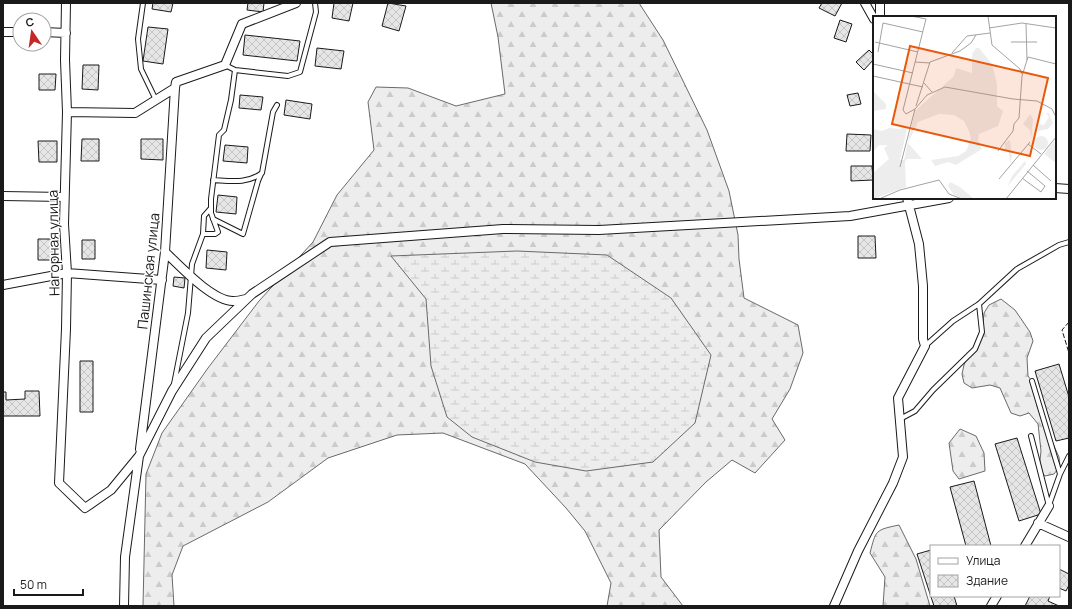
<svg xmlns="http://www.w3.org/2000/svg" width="1072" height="609" font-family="Manrope,sans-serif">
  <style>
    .forest { fill: url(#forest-firs); stroke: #6a6a6a }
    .wetland { fill: url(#wetland-marsh); stroke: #6a6a6a }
    .building { fill: url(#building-cross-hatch); stroke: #1a1a1a }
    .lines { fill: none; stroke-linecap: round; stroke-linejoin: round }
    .lane-casing { stroke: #1a1a1a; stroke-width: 6 }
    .street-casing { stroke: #1a1a1a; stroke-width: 10 }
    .lane { stroke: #fff; stroke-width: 4 }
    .street { stroke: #fff; stroke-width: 8 }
    .fence { stroke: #1a1a1a; stroke-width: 1; stroke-dasharray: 5 2; stroke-linecap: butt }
    .labels { text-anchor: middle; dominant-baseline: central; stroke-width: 3; stroke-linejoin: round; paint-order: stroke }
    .street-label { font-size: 14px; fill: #1a1a1a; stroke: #fff }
    .inset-road { fill: none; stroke: #a3a3a3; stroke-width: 1 }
    .view { fill: #e8590c; fill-opacity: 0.15; stroke: #e8590c; stroke-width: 2 }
    .inset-edge { fill: none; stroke: #1a1a1a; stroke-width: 2 }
  </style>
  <defs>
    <pattern id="forest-firs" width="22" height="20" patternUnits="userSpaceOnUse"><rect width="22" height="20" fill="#ededed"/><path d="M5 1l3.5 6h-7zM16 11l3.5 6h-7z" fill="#cbcbcb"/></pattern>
    <pattern id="wetland-marsh" width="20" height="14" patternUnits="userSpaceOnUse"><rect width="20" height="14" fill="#ededed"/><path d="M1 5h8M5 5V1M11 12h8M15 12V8" fill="none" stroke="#cbcbcb"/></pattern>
    <pattern id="building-cross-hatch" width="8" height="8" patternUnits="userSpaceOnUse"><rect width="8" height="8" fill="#e6e6e6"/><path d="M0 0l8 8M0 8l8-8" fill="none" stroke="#c5c5c5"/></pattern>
  </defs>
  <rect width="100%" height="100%" fill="#fff"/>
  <!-- forest -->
  <path class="forest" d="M491,3H639L663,40L707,130L729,191L738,235L739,259L744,298L798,325L803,353L790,389L772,419L785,440L755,473L732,460L706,482L659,530L661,577L683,606H607L611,583L585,531L566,508L525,464L443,433L397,435L328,458L268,502L183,546L172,575L174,606H143L146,474L162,433L208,368L259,301L313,242L337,195L374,150L368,102L376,87L408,88L456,106L505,94L498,37Z
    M1001,299L1015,310L1030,332L1033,341L1027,358L1028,376L1032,381L1044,424L1059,457L1060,466L1054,474L1045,476L1039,469L1041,451L1038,424L1029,413L1020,416L1011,413L1000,388L990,385L972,388L964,383L962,374L964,365L967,357L975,349L982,332L984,313L989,305Z
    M960,429L976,436L984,453L985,471L959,479L953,471L949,443Z
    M899,525L916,559L930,606H883L885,577L870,553C876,530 875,530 899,525Z"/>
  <!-- wetland -->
  <path class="wetland" d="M517,251L607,255L671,298L711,355L695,423L653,462L586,471L535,462L472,437L447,417L431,366L426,299L391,256Z"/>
  <!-- building -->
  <path class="building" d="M153,3H173L171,12L152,9Z
    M248,3H264L263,12L247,10Z
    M334,3H353L349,21L332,18Z
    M388,3L406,6L399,31L382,26Z
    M822,3H842L835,16L819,8Z
    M840,20L852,24L846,42L834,38Z
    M148,27L168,29L163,64L143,61Z
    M245,35L300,41L297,61L243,55Z
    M317,48L344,51L341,69L315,66Z
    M869,50L874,55V59L864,70L856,62Z
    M83,65H99L98,90L82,89Z
    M39,74H56L55,90H39Z
    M858,93L861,104L850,106L847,95Z
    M240,95L263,97L261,110L239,108Z
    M286,100L312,104L310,119L284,115Z
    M847,134L871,135L870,151H846Z
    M82,139H99V161H81Z
    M141,139H163V160L141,159Z
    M38,141H57V162H39Z
    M225,145L248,147L247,163L223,161Z
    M851,166H872L873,180L851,181Z
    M218,195L237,197L236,214L216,212Z
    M858,236H875L876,258H858Z
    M38,239H54L55,260H38Z
    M82,240H95V259H82Z
    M207,250L227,252L226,270L206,268Z
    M174,277L185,278L184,288L173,286Z
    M80,361H93V412H80Z
    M1059,364L1069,397V438L1056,441L1035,371Z
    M25,391H39L40,416H3V392H6V400L25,399Z
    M1017,438L1041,514L1019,521L995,444Z
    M974,481L991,546H966L950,487Z
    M931,550V596H954L957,606H934L917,554Z
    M1059,569L1069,574V585L1066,591L1059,588Z
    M1030,596H1050L1048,601L1059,606H1025Z"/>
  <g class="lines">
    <!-- lane casing -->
    <g class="lane-casing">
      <path id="lane" d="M143,3L138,39L141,69L156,100
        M225,65L235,70L288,76L300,72L316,12L315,3
        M213,180C231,181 247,184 262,173L273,112L277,105
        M213,219L243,234L258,181L261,174
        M203,234L204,216L211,208
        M925,346L953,321L979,304L1017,269L1059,245L1069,242
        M1032,381L1060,474
        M174,384L188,313L192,264L203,234H215L218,232L211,213V199L219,135L224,130L231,100L235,70
        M900,419L915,411L933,390L975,349L982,332L979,304
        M1031,436L1049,506
        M1049,505L1060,474L1069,456"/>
    </g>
    <!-- street casing -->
    <g class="street-casing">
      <path id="street" d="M66,3L65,60L67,112L64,224L67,273L66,329L59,483L85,508L111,490L139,456L125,557L124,606
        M865,3L874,19
        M880,17V3
        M3,32H20
        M44,32L66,33
        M67,112L135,113L175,88
        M1055,188L1069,189
        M3,196L64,197
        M165,252C180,266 212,301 233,301C237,301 242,300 246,299
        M3,285L67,273L162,280
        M140,449L165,252L175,88L176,82L225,65L242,24L296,3
        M139,456L172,391L206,338L252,294L330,242L503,229L599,230L850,216L949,198
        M1038,523L1069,537
        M1025,546L1049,506
        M834,606L858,551L893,483L903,457L898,398L925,346L923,339V286L919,244L907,198
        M991,606L997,596"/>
    </g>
    <!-- lane -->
    <use href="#lane" class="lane"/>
    <!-- street -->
    <use href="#street" class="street"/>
    <!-- fence -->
    <path class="fence" d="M1069,322L1062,330L1069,353"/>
  </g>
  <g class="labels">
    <!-- street labels -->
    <g class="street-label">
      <text transform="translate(53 243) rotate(-91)">Нагорная улица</text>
      <text transform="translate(148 271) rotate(-84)">Пашинская улица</text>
    </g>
  </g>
  <!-- overview -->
  <g transform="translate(873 16)">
    <rect width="183" height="183" fill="#fff"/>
    <path d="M103,32H106L119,48L124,68V90L130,95L125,110L106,118L105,124L109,133L83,149L75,146L62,150L58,144L85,140L93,135L98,123L96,115L91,105L81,99L66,98L45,106L35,127L49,143H34L32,146L33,171L0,183V157L16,143L11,132L23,124L29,110L34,113L27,144H31L42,95L81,60L83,52L99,57V38ZM173,97H176L180,107L175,113L165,115V108L171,109L176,101ZM157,98L160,103L158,122L157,114L150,108ZM137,124L139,141L137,147L136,137L132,135V127ZM152,145L153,148L134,171L139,160ZM77,166L87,171L101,183H91L81,179L75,170Z" fill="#ededed"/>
    <path d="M0,75L13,88V93L0,95ZM80,75L108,81L118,97L114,105L107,109L98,108L85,100ZM16,112L29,113L31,116L28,125L22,130L6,129L0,136V113L9,115Z" fill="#ededed"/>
    <path d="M161 127a7 7 0 1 1 14 0a7 7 0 1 1-14 0ZM181,125L183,129V147L171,138Z" fill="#ededed"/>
    <path class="inset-road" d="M115,0L119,29L147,53L149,58M149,7L183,12M153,8L154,44M116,12L149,7M2,26L45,36M138,26H164M5,36L10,7L50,16M79,37L94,20L117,17M42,46L57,47M0,48L40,57M0,60L50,71M51,67L59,76M43,90L57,46L87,35L98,27L103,19M42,93L54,79L72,71L140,83L164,85L179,93L183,101M155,128L168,138M125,135L140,115L141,108L146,102L149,60L155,41L183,48M160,149L178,165M27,151L42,93L33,98L30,94L53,3L38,0M149,162L168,176L172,170L154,155M126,163L157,126M6,183L27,174L66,164L76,178L89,183M133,183L183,121"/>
    <path class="view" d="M37,30L175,62L157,140L19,108Z"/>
    <rect width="183" height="183" class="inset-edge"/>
  </g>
  <!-- border -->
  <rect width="1072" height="609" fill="none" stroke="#1a1a1a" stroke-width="8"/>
  <!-- legend -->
  <rect x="930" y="545" width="130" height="52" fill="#ffffff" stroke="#a3a3a3"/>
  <rect x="938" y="558" width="20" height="6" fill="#ffffff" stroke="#a3a3a3"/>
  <text x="966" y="565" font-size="12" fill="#1a1a1a">Улица</text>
  <rect x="938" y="575" width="20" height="12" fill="url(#building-cross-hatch)" stroke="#a3a3a3"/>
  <text x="966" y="585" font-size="12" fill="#1a1a1a">Здание</text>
  <!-- north arrow -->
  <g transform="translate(32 32) rotate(347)"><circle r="19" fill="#ffffff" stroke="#a3a3a3"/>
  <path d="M0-3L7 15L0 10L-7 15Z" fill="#c62828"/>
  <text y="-6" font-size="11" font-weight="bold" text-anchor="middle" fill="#1a1a1a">С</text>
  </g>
  <!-- scale -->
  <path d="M14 589v6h69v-6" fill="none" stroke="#1a1a1a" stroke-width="2"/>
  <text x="20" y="589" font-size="12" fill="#1a1a1a" stroke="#ffffff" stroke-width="3" paint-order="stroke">50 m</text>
</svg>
